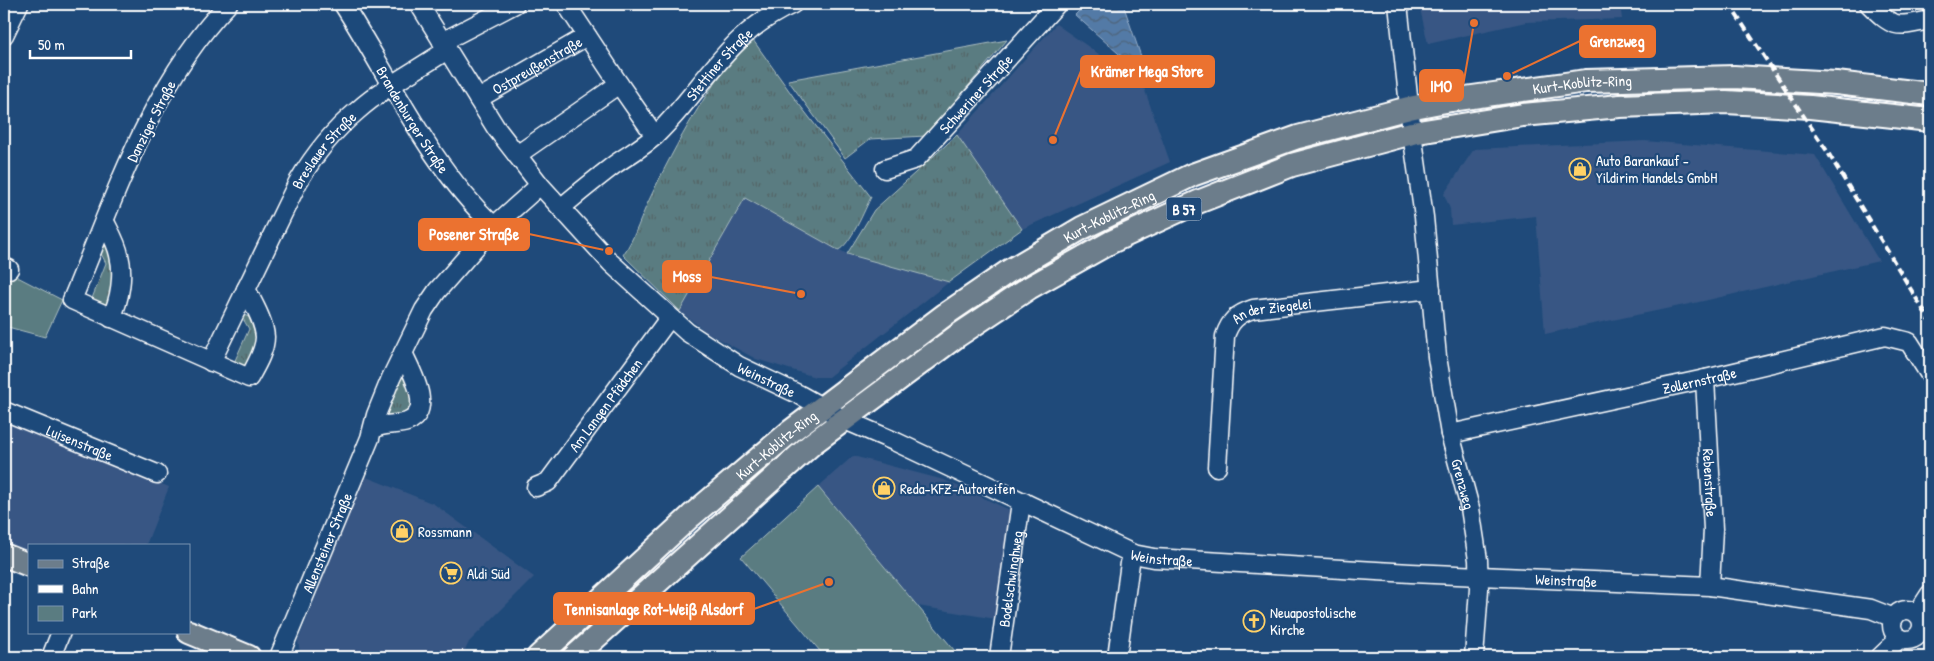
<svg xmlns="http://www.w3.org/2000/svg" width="1934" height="661" font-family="'Patrick Hand',sans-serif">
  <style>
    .built { fill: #375784 }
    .grass { fill: url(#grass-tufts); stroke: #acbec0 }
    .green { fill: #5a7c81; stroke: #acbec0 }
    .water { fill: url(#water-waves); stroke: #97afca }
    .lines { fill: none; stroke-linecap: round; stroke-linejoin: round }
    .minor-casing { stroke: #fff; stroke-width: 21 }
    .major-casing { stroke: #fff; stroke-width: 26 }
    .minor { stroke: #1f4a7a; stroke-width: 18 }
    .major { stroke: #6c7d8b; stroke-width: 22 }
    .rail { stroke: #fff; stroke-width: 4; stroke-dasharray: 8 4; stroke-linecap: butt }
    .labels { text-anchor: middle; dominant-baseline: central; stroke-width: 4.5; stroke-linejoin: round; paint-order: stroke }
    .shield { fill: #1f4a7a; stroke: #bcc9d7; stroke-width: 1 }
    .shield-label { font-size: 14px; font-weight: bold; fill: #fff }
    .street-label { font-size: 15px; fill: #fff; stroke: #1f4a7a }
    .poi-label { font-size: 15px; fill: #fff; stroke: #1f4a7a; text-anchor: start }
    .leader { fill: none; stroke: #eb7230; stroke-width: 2 }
    .callout-dot { fill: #eb7230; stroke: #1f4a7a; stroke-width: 2 }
    .callout { fill: #eb7230; stroke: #eb7230; stroke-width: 2 }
    .callout-label { font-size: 16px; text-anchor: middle; font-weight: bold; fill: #fff }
  </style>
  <defs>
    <pattern id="grass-tufts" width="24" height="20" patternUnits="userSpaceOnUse" patternTransform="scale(1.25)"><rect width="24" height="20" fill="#5a7c81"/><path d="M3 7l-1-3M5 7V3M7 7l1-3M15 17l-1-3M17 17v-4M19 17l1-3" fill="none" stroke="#536466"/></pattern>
    <pattern id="water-waves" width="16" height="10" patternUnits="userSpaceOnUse" patternTransform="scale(1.25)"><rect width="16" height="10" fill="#527aa6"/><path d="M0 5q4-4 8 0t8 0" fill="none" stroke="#4f6379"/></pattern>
  </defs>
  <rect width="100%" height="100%" fill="#1f4a7a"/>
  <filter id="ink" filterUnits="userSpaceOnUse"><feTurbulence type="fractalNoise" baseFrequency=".02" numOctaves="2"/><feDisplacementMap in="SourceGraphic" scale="10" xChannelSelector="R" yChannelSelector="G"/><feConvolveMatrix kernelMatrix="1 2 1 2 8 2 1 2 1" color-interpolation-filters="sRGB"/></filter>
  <g filter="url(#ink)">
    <!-- built -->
    <path class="built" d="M1419,4H1620L1622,19L1526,22L1428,44Z
      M1056,24L1143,85L1170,162L1022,229L957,135Z
      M1645,141L1815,155L1879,261L1699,302L1545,334L1536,216L1451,225L1450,209L1444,194L1474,149Z
      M745,198L847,254L949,282L828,377H815L756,359L706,332L680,311Z
      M4,421L169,487L146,545H29V551L4,541Z
      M853,456L944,480L1012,511L996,619L918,606L818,487Z
      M364,476L434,504L534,577L469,642L462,657H303L300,653L298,641Z"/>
    <!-- grass -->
    <path class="grass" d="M753,40L795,99L871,197C865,209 850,246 838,250L745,198L680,311L623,255C637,234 640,218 651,196C673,150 714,71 753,40Z
      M1007,40L926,136L870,139L845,158L788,80Z
      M957,135L1022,229L949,282L847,254L874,210Z
      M106,245L113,248L115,257L110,305L104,307L91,301L106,263L99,250Z
      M244,315C256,319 257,327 261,338L247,367L243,369L233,365L249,329L242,317Z
      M398,375L403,376L415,400L407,416H381Z"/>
    <!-- green -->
    <path class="green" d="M4,270L62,300L45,337L4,326Z
      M818,487L960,657H825L741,557Z"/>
    <!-- water -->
    <path class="water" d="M1086,4H1123L1147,74L1144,76L1075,15Z"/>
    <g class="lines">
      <!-- minor casing -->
      <g class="minor-casing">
        <g id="minor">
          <path d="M228,4C150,86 115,197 72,300L249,378C255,367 265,351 265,337C264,321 253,303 246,289"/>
          <path id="s1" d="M343,4C389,76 431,168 494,226"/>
          <path id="s2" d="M419,4L496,128L540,185L611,263L687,332L739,366L800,395L845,420L896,442L1133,554L1154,558L1411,573L1710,586L1871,609L1894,618"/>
          <path d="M566,4L619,84L655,136"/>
          <path id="s3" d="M1398,4L1412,133L1424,217L1437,357L1450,434L1470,508L1478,560L1479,589L1474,657"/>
          <path d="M1869,4C1894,29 1896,27 1930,20"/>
          <path d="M4,35L19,4"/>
          <path d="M442,42L515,4"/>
          <path id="s4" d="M478,99L587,36"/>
          <path d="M517,155L619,84"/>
          <path id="s5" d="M885,169L916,159L1057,4"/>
          <path id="s6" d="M561,208C578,193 596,179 614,165C628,155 645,146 657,134C705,87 727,33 793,4"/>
          <path d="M105,222C110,232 117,244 119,255C124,274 120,300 111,318"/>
          <path d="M4,267L9,269"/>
          <path id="s7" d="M211,362L298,182C314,155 333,131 357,111C384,87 417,70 447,50"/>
          <path id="s8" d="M1705,379L1713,529L1710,586"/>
          <path id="s9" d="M4,411L157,474"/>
          <path d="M373,429C385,422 396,426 407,422C435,411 411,371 403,353"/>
          <path id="s10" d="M1450,434L1705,379L1885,336L1909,342L1930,375"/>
          <path id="s11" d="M1217,467L1225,336C1230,321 1237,314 1253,309L1431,289"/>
          <path id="s12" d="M536,487L548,482L670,317"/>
          <circle cx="1907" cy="625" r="15"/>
          <path d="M1917,614L1930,594"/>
          <path d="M51,657L61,632"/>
          <path id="s13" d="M279,657L370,438L376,415L391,378L424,310L437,291L494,226L540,185"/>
          <path id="s14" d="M999,657L1020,509L1024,502"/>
          <path d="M1117,657L1130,563L1133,554"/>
          <path d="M1880,657L1900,638"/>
        </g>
      </g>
      <!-- major casing -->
      <g class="major-casing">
        <g id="major">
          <path d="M4,555L29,565"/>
          <path d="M189,632L249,657"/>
          <path id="s15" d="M538,657L691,516L791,431L946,314L1009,271L1082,228L1192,175L1298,137L1409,108L1451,100L1586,81L1734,77L1836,83L1930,94"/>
          <path d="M574,657L813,443L957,336L1029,288L1111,242L1198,202L1292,165L1412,133L1523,115L1620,106L1726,102L1810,107L1930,120"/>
        </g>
      </g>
      <!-- minor -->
      <use href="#minor" class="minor"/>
      <!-- major -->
      <use href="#major" class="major"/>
      <!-- rail -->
      <path class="rail" d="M1729,4L1827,151L1930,321"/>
    </g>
  </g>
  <!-- icons -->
  <defs>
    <g id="shop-ring" transform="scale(1.125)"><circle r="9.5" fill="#1f4a7a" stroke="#ffd166" stroke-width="1.5"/><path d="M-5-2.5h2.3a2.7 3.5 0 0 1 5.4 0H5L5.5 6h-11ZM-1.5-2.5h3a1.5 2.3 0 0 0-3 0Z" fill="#ffd166"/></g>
    <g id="supermarket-ring" transform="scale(1.125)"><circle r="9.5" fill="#1f4a7a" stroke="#ffd166" stroke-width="1.5"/><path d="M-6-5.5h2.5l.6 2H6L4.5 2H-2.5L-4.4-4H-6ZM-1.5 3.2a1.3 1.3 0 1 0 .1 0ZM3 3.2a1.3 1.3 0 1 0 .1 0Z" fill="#ffd166"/></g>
    <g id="church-ring" transform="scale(1.125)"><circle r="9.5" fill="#1f4a7a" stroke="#ffd166" stroke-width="1.5"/><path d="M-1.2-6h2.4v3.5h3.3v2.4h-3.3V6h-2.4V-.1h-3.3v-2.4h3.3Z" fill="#ffd166"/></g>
  </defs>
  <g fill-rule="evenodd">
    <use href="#shop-ring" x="1580" y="169"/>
    <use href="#shop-ring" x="884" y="488"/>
    <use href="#shop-ring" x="402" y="531"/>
    <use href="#supermarket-ring" x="451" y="573"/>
    <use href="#church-ring" x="1254" y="621"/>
  </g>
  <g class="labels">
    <!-- shield labels -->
    <rect class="shield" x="1166.5" y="197.5" width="35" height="23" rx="4"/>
    <g class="shield-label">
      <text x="1184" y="209">B 57</text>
    </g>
    <!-- street labels -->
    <g class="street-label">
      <text stroke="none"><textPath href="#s6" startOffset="215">Stettiner Straße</textPath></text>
      <text stroke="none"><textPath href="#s4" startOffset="68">Ostpreußenstraße</textPath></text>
      <text stroke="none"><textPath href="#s15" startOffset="1219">Kurt-Koblitz-Ring</textPath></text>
      <text stroke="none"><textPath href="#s5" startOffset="121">Schweriner Straße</textPath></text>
      <text stroke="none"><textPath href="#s1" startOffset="135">Brandenburger Straße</textPath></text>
      <text transform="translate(151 121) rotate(-63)">Danziger Straße</text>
      <text stroke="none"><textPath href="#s7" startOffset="241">Breslauer Straße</textPath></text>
      <text stroke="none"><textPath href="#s15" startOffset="724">Kurt-Koblitz-Ring</textPath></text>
      <text stroke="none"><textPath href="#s11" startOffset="190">An der Ziegelei</textPath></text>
      <text stroke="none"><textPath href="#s2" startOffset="519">Weinstraße</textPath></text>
      <text stroke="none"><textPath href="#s10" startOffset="255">Zollernstraße</textPath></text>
      <text stroke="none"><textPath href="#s12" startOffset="109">Am Langen Pfädchen</textPath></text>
      <text stroke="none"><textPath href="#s9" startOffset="82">Luisenstraße</textPath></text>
      <text stroke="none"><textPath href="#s15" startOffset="319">Kurt-Koblitz-Ring</textPath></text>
      <text stroke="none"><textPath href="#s8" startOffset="104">Rebenstraße</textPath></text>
      <text stroke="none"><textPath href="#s3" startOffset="485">Grenzweg</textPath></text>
      <text stroke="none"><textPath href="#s13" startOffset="124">Allensteiner Straße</textPath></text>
      <text stroke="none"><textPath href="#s2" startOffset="954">Weinstraße</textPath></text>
      <text stroke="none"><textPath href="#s14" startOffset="79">Bodelschwinghweg</textPath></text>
      <text stroke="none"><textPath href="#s2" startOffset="1359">Weinstraße</textPath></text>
    </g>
    <!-- poi labels -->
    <g class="poi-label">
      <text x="1596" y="160">Auto Barankauf -<tspan x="1596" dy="17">Yildirim Handels GmbH</tspan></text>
      <text x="900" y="488">Reda-KFZ-Autoreifen</text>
      <text x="418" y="531">Rossmann</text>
      <text x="467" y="573">Aldi Süd</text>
      <text x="1270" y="612">Neuapostolische<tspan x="1270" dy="17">Kirche</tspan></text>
    </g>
  </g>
  <!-- callouts -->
  <path class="leader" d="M1507 76L1580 41M1053 140L1081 71M1474 23L1463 86M609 251L529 234M801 294L711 277M829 582L754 609"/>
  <g class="callout-dot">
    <circle cx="1507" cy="76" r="5"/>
    <circle cx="1053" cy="140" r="5"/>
    <circle cx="1474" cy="23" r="5"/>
    <circle cx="609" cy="251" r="5"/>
    <circle cx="801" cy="294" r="5"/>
    <circle cx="829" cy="582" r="5"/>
  </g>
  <g class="callout">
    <rect x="1580" y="26" width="75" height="31" rx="5"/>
    <rect x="1081" y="56" width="133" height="31" rx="5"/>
    <rect x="1420" y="70" width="43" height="31" rx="5"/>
    <rect x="419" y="219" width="110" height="31" rx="5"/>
    <rect x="663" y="261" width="48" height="31" rx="5"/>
    <rect x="554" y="593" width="200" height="31" rx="5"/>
  </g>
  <g class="callout-label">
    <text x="1617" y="47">Grenzweg</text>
    <text x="1147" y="77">Krämer Mega Store</text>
    <text x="1441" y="92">IMO</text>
    <text x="474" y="240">Posener Straße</text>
    <text x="687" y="282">Moss</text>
    <text x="654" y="615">Tennisanlage Rot-Weiß Alsdorf</text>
  </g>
  <!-- margin -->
  <rect width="1934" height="661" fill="none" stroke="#1f4a7a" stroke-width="20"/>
  <rect x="10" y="10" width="1914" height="641" fill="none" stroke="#fff" stroke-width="2" filter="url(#ink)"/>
  <!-- legend -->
  <rect x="28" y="544" width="162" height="90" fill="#1f4a7a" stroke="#7992af"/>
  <rect x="38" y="560" width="25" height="8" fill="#6c7d8b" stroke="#7992af"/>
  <text x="72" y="568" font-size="15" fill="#ffffff">Straße</text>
  <rect x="38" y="585" width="25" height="8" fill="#ffffff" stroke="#7992af"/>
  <text x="72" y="594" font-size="15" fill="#ffffff">Bahn</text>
  <rect x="38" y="606" width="25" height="15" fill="#5a7c81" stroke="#7992af"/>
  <text x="72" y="618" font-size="15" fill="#ffffff">Park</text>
  <!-- scale -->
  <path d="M30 50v8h101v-8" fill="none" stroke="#ffffff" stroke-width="2.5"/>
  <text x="38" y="50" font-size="15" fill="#ffffff" stroke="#1f4a7a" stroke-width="4" paint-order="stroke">50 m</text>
</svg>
